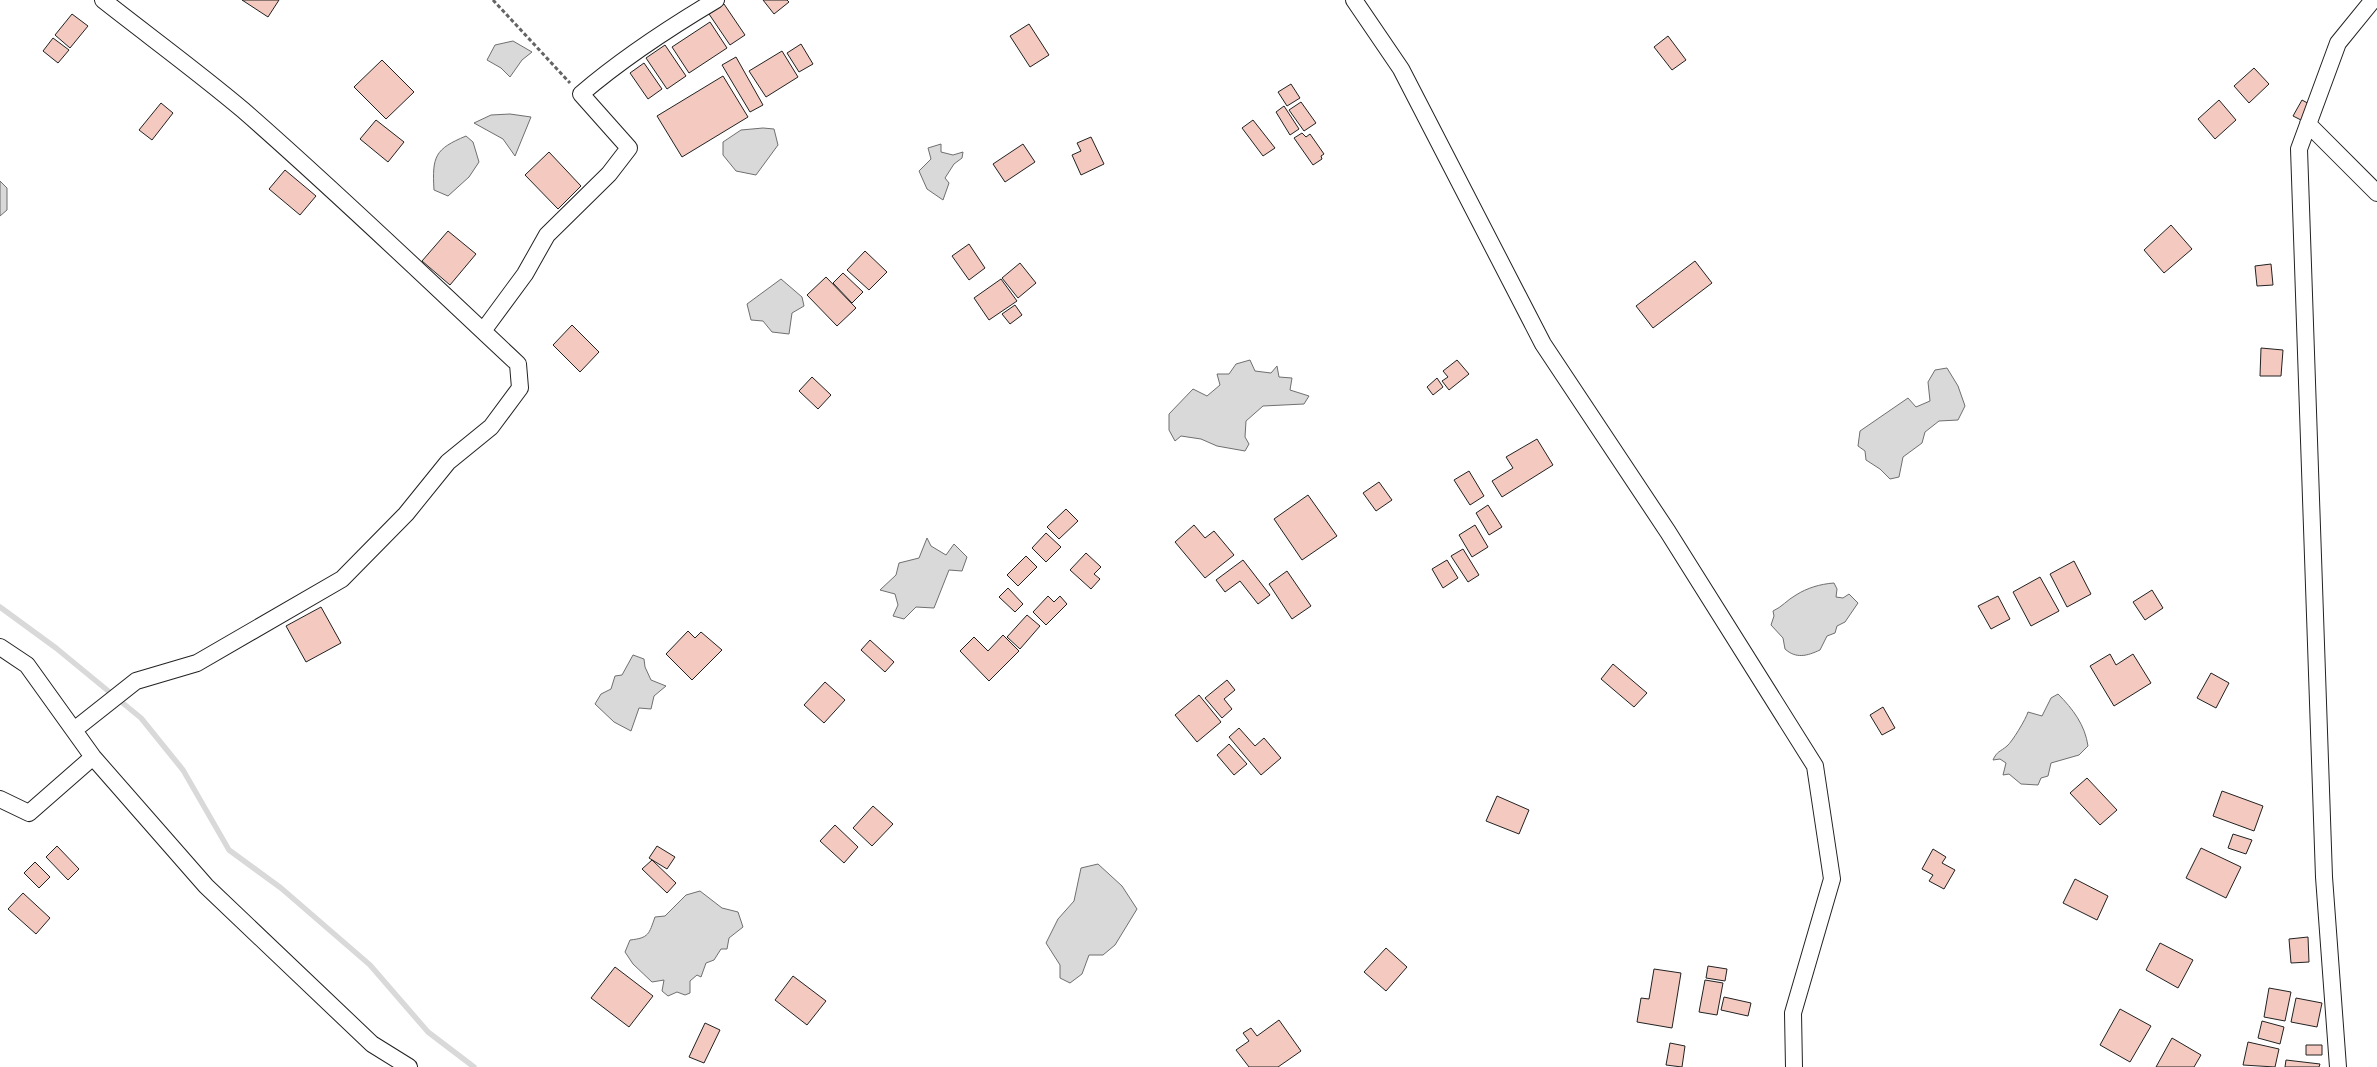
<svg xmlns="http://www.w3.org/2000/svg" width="2377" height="1067" font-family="'Open Sans',sans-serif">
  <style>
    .water { fill: #d9d9d9; stroke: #6f6f6f }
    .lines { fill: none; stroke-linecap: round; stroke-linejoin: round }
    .stream { stroke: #d9d9d9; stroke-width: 5.5 }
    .building { fill: #f3c9c0; stroke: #222 }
    .minor-casing { stroke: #222; stroke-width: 18 }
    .path { stroke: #646464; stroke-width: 3; stroke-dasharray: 4 2.5; stroke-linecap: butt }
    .minor { stroke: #fff; stroke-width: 16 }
  </style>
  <rect width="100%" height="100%" fill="#fff"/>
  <!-- water -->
  <path class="water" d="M513,41L532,52L522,60L510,77L501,68L487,60L495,45Z
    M510,114L531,117L515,156L503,139L474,123L491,115Z
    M763,128L774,129L778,145L756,175L736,171L723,155V142L741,130Z
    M466,136L473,142L479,162L469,177L448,196L434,190C432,156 435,149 466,136Z
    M941,144V152L953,155L963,152L962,158L954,164L945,178L949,183L943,200L927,189L919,171L931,159L928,148Z
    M0,181L7,188V210L0,216Z
    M781,279L802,297L804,306L792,313L789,334L772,332L763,321L751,320L747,304Z
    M1250,360L1255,371L1271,373L1277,366L1279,377L1292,378L1290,390L1309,396L1304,404L1263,406L1246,421L1245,437L1249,444L1245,451L1217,446L1201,439L1181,436L1175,441L1169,430V414L1193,389L1207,396L1220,385L1217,374H1229L1236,364Z
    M1947,368L1958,386L1965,406L1958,420L1939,421L1925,432L1922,443L1903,457L1899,477L1890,479L1880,469L1866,460L1865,451L1858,446L1860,431L1908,398L1916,407L1930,401L1928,382L1935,370Z
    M927,538L931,546L946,555L954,544L967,557L962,571L949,570L934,608L916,607L904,619L893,616L898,605L895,594L880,590L896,575L899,563L919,558Z
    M1834,583L1837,589L1836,597L1843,598L1849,594L1858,603L1845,622L1837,626L1835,633L1827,636L1820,650C1807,656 1796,659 1785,649L1783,638L1771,625L1774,616L1773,611C1782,607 1787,600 1796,595C1807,588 1820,584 1834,583Z
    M633,655L644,659L645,667L651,680L666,686L654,696L651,709L639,708L631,731L614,722L595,704L601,694L611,689L615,676L622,675Z
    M2058,694C2073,709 2085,725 2088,746L2079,755L2051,763L2048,776L2041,778L2038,785L2021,784L2009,774L2003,775L2006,763L2000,759L1993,760C1997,751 2000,752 2007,746C2012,742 2026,719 2028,712L2042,716L2051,698Z
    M1098,864L1122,886L1137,909L1115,945L1103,955H1089L1082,974L1070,983L1060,978V965L1046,943L1058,919L1074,901L1081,868Z
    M700,891L722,908L738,912L743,927L729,938L727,949H721L714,960L706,963L701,977L697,975L690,981V993L685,995L677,992L668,996L662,991L664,980L652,982L633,964L625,952L630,940C649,938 649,934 655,917L665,916L686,895Z"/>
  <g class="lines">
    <!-- stream -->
    <path class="stream" d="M0,607L56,648L141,718L183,770L229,850L281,888L370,965L428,1032L474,1067"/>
  </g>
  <!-- building -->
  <path class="building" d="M242,0H279L268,17Z
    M763,0H787L789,2L774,14Z
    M724,4L745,35L730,45L709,14Z
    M72,14L88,26L70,48L55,35Z
    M710,22L727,48L689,73L672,47Z
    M1029,24L1049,55L1030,67L1010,36Z
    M1668,36L1686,60L1672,70L1654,47Z
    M53,38L69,50L58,63L43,51Z
    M801,44L813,64L799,72L787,53Z
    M665,45L686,76L667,89L646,58Z
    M782,51L798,77L766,97L749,71Z
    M736,57L763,105L750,112L722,65Z
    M382,60L414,92L386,119L354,87Z
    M644,63L662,89L648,99L630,73Z
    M2254,68L2269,84L2249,103L2234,86Z
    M723,76L748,117L682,157L657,116Z
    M1291,84L1300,98L1287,106L1278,92Z
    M2219,100L2236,120L2215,139L2198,119Z
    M2302,100L2313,106L2305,122L2293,116Z
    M1301,102L1316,123L1304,131L1289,110Z
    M161,103L173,113L152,140L139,130Z
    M1284,106L1299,129L1290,135L1276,112Z
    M376,120L404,142L388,162L360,139Z
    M1253,120L1275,148L1263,156L1242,128Z
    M1302,133L1306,137L1310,134L1324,154L1321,156L1322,159L1313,165L1294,138Z
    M1091,137L1104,164L1081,175L1072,155L1081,151L1077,143Z
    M1023,144L1035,162L1005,182L993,164Z
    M549,152L581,186L558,209L525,175Z
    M285,170L316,196L300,215L269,189Z
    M2171,225L2192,249L2164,273L2144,250Z
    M448,231L476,254L450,285L422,261Z
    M969,244L985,268L969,280L952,256Z
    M865,251L887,272L869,290L847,270Z
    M1695,261L1712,283L1653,328L1636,306Z
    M1020,263L1036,283L1018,298L1002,278Z
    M2271,264L2273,285L2257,286L2255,266Z
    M843,273L863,292L852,303L833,283Z
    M826,277L856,308L837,326L807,295Z
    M1001,279L1017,301L989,320L974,298Z
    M1015,305L1022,315L1010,324L1002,314Z
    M572,325L599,352L580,372L553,345Z
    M2261,348L2283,350L2281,376H2260Z
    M1457,360L1469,374L1449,390L1442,381L1448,377L1443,371Z
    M812,377L831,395L818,409L799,391Z
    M1437,378L1443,387L1433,395L1427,387Z
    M1537,439L1553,465L1502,497L1492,481L1513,468L1506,457Z
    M1469,471L1484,496L1470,505L1454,480Z
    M1379,482L1392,500L1376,511L1363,493Z
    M1308,495L1337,536L1302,560L1274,519Z
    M1488,505L1502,527L1489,535L1476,513Z
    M1066,509L1078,521L1059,539L1047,527Z
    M1194,525L1205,538L1214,531L1234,555L1205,578L1175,542Z
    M1475,525L1488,547L1472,557L1459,535Z
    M1046,533L1061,547L1046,562L1032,548Z
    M1463,549L1479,575L1468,582L1451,556Z
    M1086,553L1101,567L1094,574L1100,579L1091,589L1070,570Z
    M1026,556L1037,567L1018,586L1007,575Z
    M1243,560L1270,595L1258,604L1240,581L1225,592L1216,580Z
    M1447,560L1458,578L1443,588L1432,569Z
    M2074,561L2091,594L2067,607L2050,574Z
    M1287,571L1311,606L1292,619L1269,584Z
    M2040,577L2059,611L2031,626L2013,592Z
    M1008,588L1023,604L1015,612L999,597Z
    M2152,590L2163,608L2145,620L2133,602Z
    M1048,596L1054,602L1060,596L1067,604L1046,625L1033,612Z
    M1998,596L2010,619L1991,629L1978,606Z
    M321,607L341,643L306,662L286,626Z
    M1027,615L1040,626L1020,649L1007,637Z
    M688,631L695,638L701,632L722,650L692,680L666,654Z
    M1003,635L1019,651L989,681L960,651L974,637L988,651Z
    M870,640L894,662L885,672L861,650Z
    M2110,654L2116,665L2133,654L2151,683L2114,706L2090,666Z
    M1613,664L1647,693L1634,707L1601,679Z
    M2211,673L2229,683L2216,708L2197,698Z
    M1227,680L1235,690L1224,699L1232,709L1222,718L1205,698Z
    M825,682L845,700L824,723L804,705Z
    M1199,695L1221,722L1197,742L1175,715Z
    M1883,707L1895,728L1882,735L1870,715Z
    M1239,728L1255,746L1264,738L1281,758L1261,775L1229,737Z
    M1229,744L1247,764L1234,775L1217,755Z
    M2087,778L2117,810L2100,825L2070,793Z
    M2222,791L2263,806L2254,831L2213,816Z
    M1497,796L1529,810L1519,834L1486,821Z
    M873,806L893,824L872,846L853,828Z
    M835,825L858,847L844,863L820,841Z
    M2233,834L2252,840L2246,854L2228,848Z
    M57,846L79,869L68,880L46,857Z
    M657,846L675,857L667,869L649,858Z
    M2201,848L2241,867L2226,898L2186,878Z
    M1933,849L1946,857L1942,863L1955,870L1944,889L1929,881L1933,875L1922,869Z
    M652,860L676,883L667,893L642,869Z
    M35,862L50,877L39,888L24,873Z
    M2075,879L2108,896L2097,920L2063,903Z
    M23,893L50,918L36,934L8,909Z
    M2308,937L2309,962L2291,963L2289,939Z
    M2160,943L2193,960L2178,988L2146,970Z
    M1386,948L1407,967L1386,991L1364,972Z
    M1708,966L1727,969L1725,981L1706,978Z
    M615,967L653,996L629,1027L591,998Z
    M1654,969L1681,973L1672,1028L1637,1022L1641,998L1649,999Z
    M793,976L826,1001L807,1025L775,1000Z
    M1705,980L1723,983L1717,1015L1699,1012Z
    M2269,988L2291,992L2285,1021L2264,1017Z
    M1724,997L1751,1003L1748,1016L1721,1010Z
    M2296,998L2322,1003L2317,1027L2291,1022Z
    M2120,1009L2151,1026L2130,1062L2100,1045Z
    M1279,1020L1301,1051L1278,1067H1249L1236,1050L1249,1041L1243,1033L1251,1028L1257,1036Z
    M2262,1021L2284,1027L2280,1044L2258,1038Z
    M705,1023L720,1030L704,1063L689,1057Z
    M2172,1038L2201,1055L2194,1067H2156Z
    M2248,1042L2279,1049L2275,1067L2243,1065Z
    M1670,1043L1685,1046L1682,1067L1666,1065Z
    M2306,1045H2322V1055H2306Z
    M2286,1060L2320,1064L2319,1067H2285Z"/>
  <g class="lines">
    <!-- minor casing -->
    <g class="minor-casing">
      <path id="minor" d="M1354,0L1401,69L1543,344L1668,532L1815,766L1832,879L1793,1013L1794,1067
        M2308,124L2377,193
        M483,331L525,274L547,235L609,174L629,148L581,94C623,58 669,28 716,0
        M0,647L27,665L93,757L206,886L372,1044L409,1067
        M74,730L136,681L197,663L342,579L406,514L448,462L491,427L520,388L518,364C427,279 337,192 243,110C198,72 150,37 103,0
        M0,799L29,813L93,757
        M2338,1067L2324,877L2299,149L2338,43L2373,0"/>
    </g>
    <!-- path -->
    <path class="path" d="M493,0L570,83"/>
    <!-- minor -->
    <use href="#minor" class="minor"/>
  </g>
</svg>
